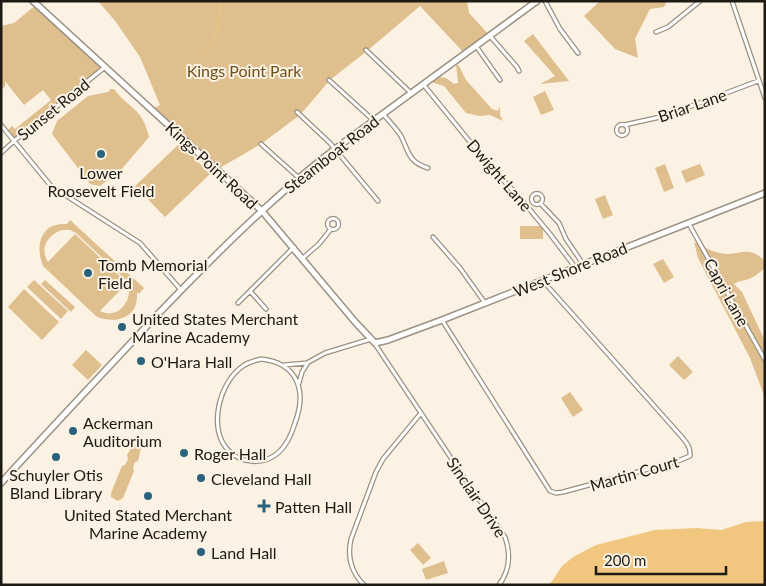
<svg xmlns="http://www.w3.org/2000/svg" width="766" height="586" font-family="Lato,sans-serif">
  <style>
    .green { fill: #debf8d; fill-rule: evenodd }
    .water { fill: #f1c67e }
    .lines { fill: none; stroke-linecap: round; stroke-linejoin: round }
    .stream { stroke: #f1c67e; stroke-width: 1 }
    .street-casing { stroke: #9a9183; stroke-width: 5.5 }
    .secondary-casing { stroke: #9a9183; stroke-width: 8 }
    .street { stroke: #fff; stroke-width: 3 }
    .secondary { stroke: #fff; stroke-width: 5 }
    .poi-dot { fill: #29627b; stroke: #fcf2e3; stroke-width: 2 }
    .labels { text-anchor: middle; dominant-baseline: central; stroke-width: 4; stroke-linejoin: round; paint-order: stroke }
    .park-label { font-size: 16px; fill: #6c4f19; stroke: #fcf2e3 }
    .street-label { font-size: 16px; fill: #1d1a14; stroke: #fcf2e3 }
    .poi-label { font-size: 16px; fill: #1d1a14; stroke: #fcf2e3; text-anchor: start }
  </style>
  <rect width="100%" height="100%" fill="#fcf2e3"/>
  <!-- green -->
  <path class="green" d="M98,1H467L469,13L490,36L465,54L420,6L367,51L330,80L300,115L261,144L218,169L152,109L160,105L140,57L116,22Z
    M600,1H667L664,7L650,9L635,39L638,58L615,49L584,16Z
    M37,4L105,67L14,141L5,129L7,128L8,130L12,126L15,129L51,100L43,90L24,105L5,81V86L1,91V26L14,23Z
    M533,34L569,81L540,84L555,76L524,41Z
    M456,64L459,66L466,80L492,109L498,111L500,106V115L503,121L490,115L480,116L466,113L444,86L431,82L440,77L446,78L454,84L458,83Z
    M111,89H114C130,110 142,107 149,137L121,170L100,186L90,184L52,134L57,121L88,96L108,92Z
    M545,91L554,110L541,115L533,97Z
    M180,143L210,174L165,217L135,186Z
    M665,164L674,188L664,192L655,168Z
    M700,164L705,175L686,183L681,171Z
    M605,195L613,215L603,219L595,199Z
    M70,220L144,288L139,294L137,292C139,318 117,324 97,317L43,266C35,246 40,222 67,224ZM62,230H70L76,233L127,281C135,298 119,321 100,311L127,283L75,234L48,262C39,247 48,235 62,230Z
    M520,226H543V239H520Z
    M694,242C704,247 716,254 728,254C746,253 750,247 765,261V268C761,271 756,276 751,278C744,281 740,280 734,284L742,292L765,341V398L750,358L698,258Z
    M663,259L674,277L664,283L653,264Z
    M34,280L68,311L61,319L27,287Z
    M45,280L75,307L71,312L41,284Z
    M24,289L59,322L42,340L8,307Z
    M86,350L102,365L88,380L72,365Z
    M678,356L693,372L684,380L669,365Z
    M570,392L583,410L573,417L561,398Z
    M136,444L141,448L138,461L135,462L133,468L134,471L123,498L118,501L111,497V493L122,466L125,465L128,459L127,455L133,445Z
    M418,543L431,558L423,565L410,550Z
    M444,561L448,573L426,580L422,569Z"/>
  <!-- water -->
  <path class="water" d="M765,521V585H548L553,580L562,566L573,557L596,545L655,530L696,528L721,530L746,522Z"/>
  <g class="lines">
    <!-- stream -->
    <path class="stream" d="M203,52L207,51C220,36 217,20 221,1"/>
    <!-- street casing -->
    <g class="street-casing">
      <path id="street" d="M545,1L560,29L578,53
        M732,1L765,98
        M656,32L668,27L700,1
        M490,36L517,67L519,71
        M476,46L500,80
        M366,50L411,93
        M329,80L373,120
        M423,84L488,164L521,199L550,234L575,267
        M297,112L330,143L378,201
        M383,114C389,121 396,128 401,136C409,152 408,162 428,168
        M616.5 130a5.5 5.5 0 1 1 11 0a5.5 5.5 0 1 1-11 0Z
        M1,125L51,186L140,243L181,290
        M624,125L665,116L758,81
        M261,144L299,178
        M1,153L14,141L105,67
        M531.5 199a5.5 5.5 0 1 1 11 0a5.5 5.5 0 1 1-11 0Z
        M540,203L559,223L566,239L583,264
        M327.5 224a5.5 5.5 0 1 1 11 0a5.5 5.5 0 1 1-11 0Z
        M689,224L765,360
        M433,237L460,268L485,303
        M303,258L319,244L331,229
        M250,291L266,309
        M238,303L294,247
        M442,320L550,491L556,493L563,492L678,461L690,456C691,447 686,442 681,436L543,281
        M375,344L463,476L505,537C511,554 510,570 499,585
        M261,359C298,363 307,391 295,423C292,433 286,446 278,453C264,465 242,464 229,451C207,430 219,382 243,366C248,362 254,361 261,359Z
        M284,365L307,363L325,353L371,339
        M299,383L302,372L307,364
        M364,585C351,572 347,557 351,539L376,472L383,459L421,413"/>
    </g>
    <!-- secondary casing -->
    <g class="secondary-casing">
      <path id="secondary" d="M33,1L262,211L356,323L375,343L388,340L442,320L765,193
        M1,483C53,426 106,370 158,314C214,256 271,198 335,149L537,1"/>
    </g>
    <!-- street -->
    <use href="#street" class="street"/>
    <!-- secondary -->
    <use href="#secondary" class="secondary"/>
  </g>
  <!-- markers -->
  <g class="poi-dot">
    <circle cx="101" cy="154" r="5"/>
    <circle cx="88" cy="273" r="5"/>
    <circle cx="122" cy="327" r="5"/>
    <circle cx="141" cy="361" r="5"/>
    <circle cx="73" cy="431" r="5"/>
    <circle cx="184" cy="453" r="5"/>
    <circle cx="56" cy="457" r="5"/>
    <circle cx="201" cy="478" r="5"/>
    <circle cx="148" cy="496" r="5"/>
    <path d="M261.5 498.5h5v5h5v5h-5v5h-5v-5h-5v-5h5z"/>
    <circle cx="201" cy="552" r="5"/>
  </g>
  <g class="labels">
    <!-- park labels -->
    <g class="park-label">
      <text x="244" y="70">Kings Point Park</text>
    </g>
    <!-- street labels -->
    <g class="street-label">
      <text transform="translate(692 105) rotate(-19)">Briar Lane</text>
      <text transform="translate(53 109) rotate(-39)">Sunset Road</text>
      <text transform="translate(331 154) rotate(-38)">Steamboat Road</text>
      <text transform="translate(212 165) rotate(43)">Kings Point Road</text>
      <text transform="translate(500 175) rotate(49)">Dwight Lane</text>
      <text transform="translate(570 269) rotate(-22)">West Shore Road</text>
      <text transform="translate(727 292) rotate(61)">Capri Lane</text>
      <text transform="translate(634 473) rotate(-16)">Martin Court</text>
      <text transform="translate(477 497) rotate(56)">Sinclair Drive</text>
    </g>
    <!-- poi labels -->
    <g class="poi-label">
      <text x="101" y="172" text-anchor="middle">Lower<tspan x="101" dy="18">Roosevelt Field</tspan></text>
      <text x="98" y="264">Tomb Memorial<tspan x="98" dy="18">Field</tspan></text>
      <text x="132" y="318">United States Merchant<tspan x="132" dy="18">Marine Academy</tspan></text>
      <text x="151" y="361">O'Hara Hall</text>
      <text x="83" y="422">Ackerman<tspan x="83" dy="18">Auditorium</tspan></text>
      <text x="194" y="453">Roger Hall</text>
      <text x="56" y="474" text-anchor="middle">Schuyler Otis<tspan x="56" dy="18">Bland Library</tspan></text>
      <text x="211" y="478">Cleveland Hall</text>
      <text x="275" y="506">Patten Hall</text>
      <text x="148" y="514" text-anchor="middle">United Stated Merchant<tspan x="148" dy="18">Marine Academy</tspan></text>
      <text x="211" y="552">Land Hall</text>
    </g>
  </g>
  <!-- border -->
  <rect width="766" height="586" fill="none" stroke="#1d1a14" stroke-width="5"/>
  <!-- scale -->
  <path d="M596 566v8h130v-8" fill="none" stroke="#1d1a14" stroke-width="2.5"/>
  <text x="604" y="566" font-size="15" fill="#1d1a14" stroke="#fcf2e3" stroke-width="4" paint-order="stroke">200 m</text>
</svg>
